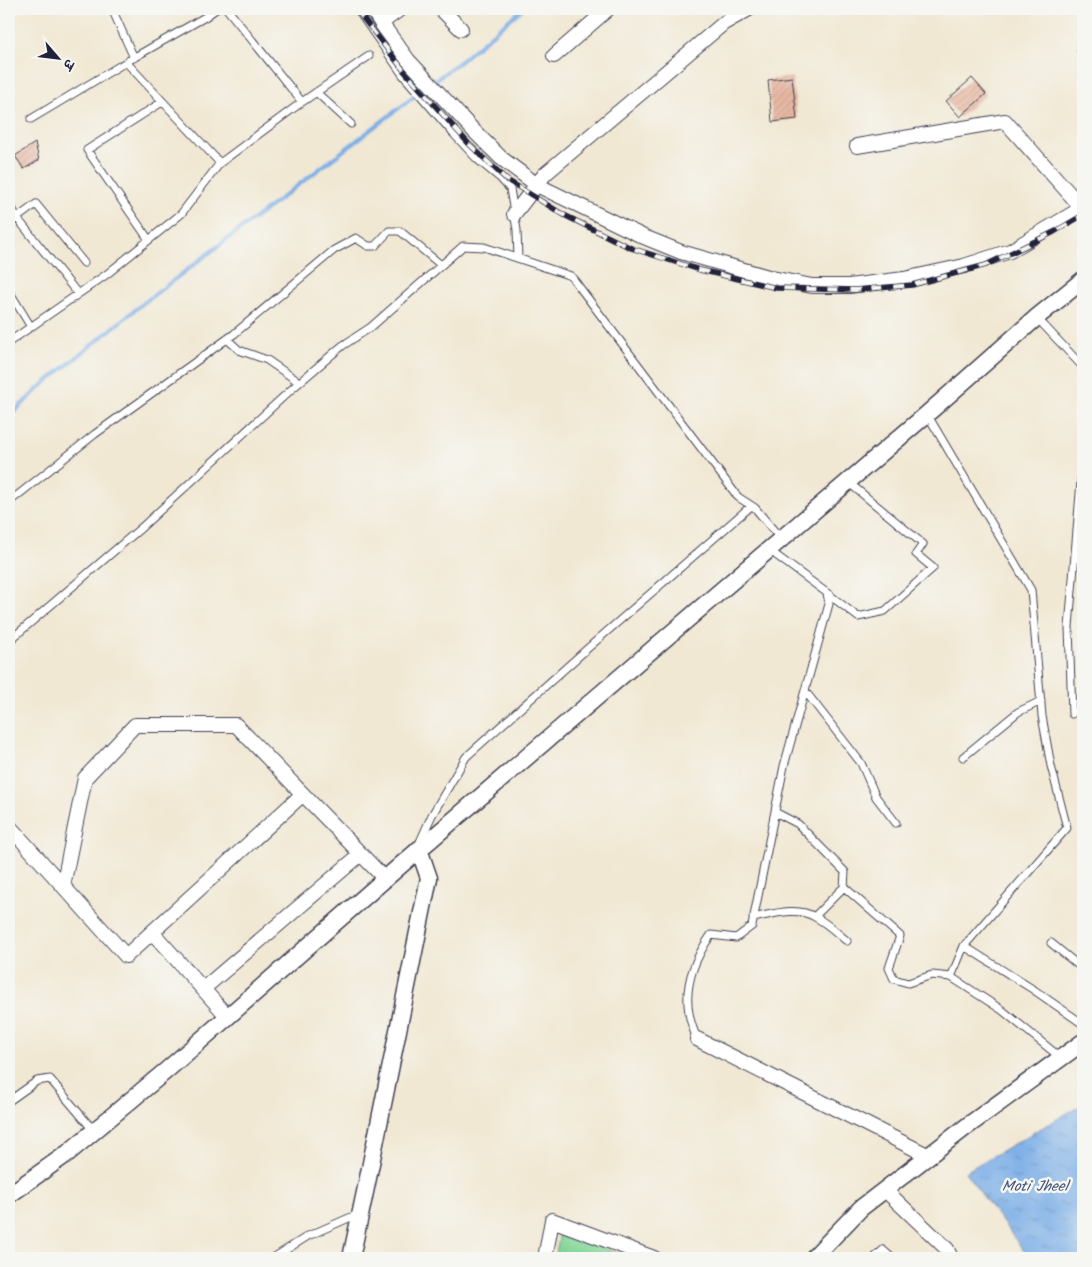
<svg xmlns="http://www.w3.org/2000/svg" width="1092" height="1267" font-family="Kalam,'Playpen Sans Deva',sans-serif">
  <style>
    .green { fill: #84d698; stroke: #537c6a }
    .water { fill: url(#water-ripples); stroke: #4e6891 }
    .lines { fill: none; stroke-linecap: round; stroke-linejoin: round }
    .stream { stroke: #7baee7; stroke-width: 4 }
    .building { fill: url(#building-hatch) }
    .service-casing { stroke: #414052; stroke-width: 9 }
    .minor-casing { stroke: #414052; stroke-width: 16 }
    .tertiary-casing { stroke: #414052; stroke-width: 19 }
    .service { stroke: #fff; stroke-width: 7 }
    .minor { stroke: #fff; stroke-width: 14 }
    .tertiary { stroke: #fff; stroke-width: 16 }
    .rail-casing { stroke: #22223b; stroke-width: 5.5 }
    .rail { stroke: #f6f6f2; stroke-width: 4; stroke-dasharray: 11; stroke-linecap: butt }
    .labels { text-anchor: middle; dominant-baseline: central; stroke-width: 5; stroke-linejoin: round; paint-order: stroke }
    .water-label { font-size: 15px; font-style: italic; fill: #415377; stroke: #f6f6f2 }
  </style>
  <defs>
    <pattern id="water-ripples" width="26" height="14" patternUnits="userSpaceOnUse" patternTransform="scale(1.25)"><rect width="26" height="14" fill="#7baee7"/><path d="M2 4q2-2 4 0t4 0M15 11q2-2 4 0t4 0" fill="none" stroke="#648dbc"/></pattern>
    <pattern id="building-hatch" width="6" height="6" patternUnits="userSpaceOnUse" patternTransform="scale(1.25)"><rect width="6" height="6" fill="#e8b8a3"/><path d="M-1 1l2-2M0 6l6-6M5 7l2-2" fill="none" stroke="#c79e8d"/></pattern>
  </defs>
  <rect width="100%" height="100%" fill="#f6f6f2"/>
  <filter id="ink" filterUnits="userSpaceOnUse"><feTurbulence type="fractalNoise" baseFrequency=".02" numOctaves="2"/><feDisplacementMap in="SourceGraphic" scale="10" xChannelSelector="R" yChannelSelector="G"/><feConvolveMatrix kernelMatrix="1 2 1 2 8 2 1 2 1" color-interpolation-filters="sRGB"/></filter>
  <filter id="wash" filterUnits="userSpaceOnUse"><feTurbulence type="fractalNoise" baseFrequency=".0096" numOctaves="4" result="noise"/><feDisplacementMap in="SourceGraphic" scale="20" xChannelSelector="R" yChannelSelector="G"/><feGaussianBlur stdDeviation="1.12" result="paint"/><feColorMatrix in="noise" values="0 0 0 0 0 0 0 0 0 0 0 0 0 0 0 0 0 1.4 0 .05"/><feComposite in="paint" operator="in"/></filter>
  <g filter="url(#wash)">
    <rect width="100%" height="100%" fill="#f1e8d3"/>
    <!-- green -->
    <path class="green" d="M560,1232L631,1258H555Z"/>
    <!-- water -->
    <path class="water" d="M1083,1104V1258H1032L1024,1251L965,1172Z"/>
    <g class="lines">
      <!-- stream -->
      <path class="stream" d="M433,82L458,63L522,9
        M9,417L39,388L141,305L428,86"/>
    </g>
    <g id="blocks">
      <!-- building -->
      <path class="building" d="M792,77L797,119L772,122L768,80Z
        M972,78L986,94L960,117L946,101Z
        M35,143L39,160L24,169L15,156Z"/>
    </g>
  </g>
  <g filter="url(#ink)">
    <use href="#blocks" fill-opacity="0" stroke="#414052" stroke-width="1"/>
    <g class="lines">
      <!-- service casing -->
      <g class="service-casing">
        <path id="service" d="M112,9L134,58
          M227,9L302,102L369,56
          M357,9L403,75L452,132L477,159L500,178L510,189L517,230L518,258
          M1083,50L1081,51L1083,55
          M316,92L351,124
          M31,119L126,62L205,17L216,9
          M220,163L302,102
          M9,202L17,218L78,294
          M9,224L36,204L84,263
          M149,240L87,150L162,102
          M9,291L31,327
          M1037,318L1083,367
          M227,339L239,350L267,360L299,382
          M9,342L107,274L181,214L220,163L126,62
          M927,414L1031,590L1042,716L1051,766L1067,828L964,946L1034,990L1083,1024
          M9,502L95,434L234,334L334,250L356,238L368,246H375L389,231H400L441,265
          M827,593L858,617L885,611L933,568L916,554L923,544L848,482
          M9,641L142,527L294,387L342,346L371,327L463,246L484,247L571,276L738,497L755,508L781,539
          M805,691L861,763L876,797L896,823
          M1072,714L1069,627L1083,457
          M963,757L1018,712L1041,701
          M775,812L798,824L845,872L844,887
          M419,844L432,815L466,757L588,648L751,506
          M815,916L844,887L900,936L889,968L894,979L908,983L932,975L951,977L1002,1010L1061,1058
          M753,918C773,914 797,906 815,917C827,923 837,933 847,941
          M1051,943L1083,969
          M951,977L964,946
          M697,1039C694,1031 690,1022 689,1013C684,985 695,958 711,935L736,938L752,926L784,766L829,604L827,593L769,550
          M9,1101L37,1081L50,1079L94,1131
          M273,1258L308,1236L358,1214
          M874,1258L883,1250L892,1258"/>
      </g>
      <!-- minor casing -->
      <g class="minor-casing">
        <path id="minor" d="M372,9L381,23L408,60L474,131L501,158L537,185L644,237L681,252L772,278L812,286H849L904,279L964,266L1010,251L1082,208
          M441,9L461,29
          M381,23L400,9
          M554,56L608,9
          M857,146L1005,121L1083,209
          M514,214L545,174L724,23L749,9
          M9,826L126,956L303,794
          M63,886L85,778L135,725H236L385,879
          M152,932L228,1017
          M203,989L361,854
          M697,1039L929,1156
          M885,1190L947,1249L951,1258
          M545,1258L552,1220L654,1258"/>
      </g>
      <!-- tertiary casing -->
      <g class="tertiary-casing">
        <path id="tertiary" d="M9,1195L68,1153L168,1069L401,865L927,414L1037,317L1083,280
          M351,1258L368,1178L429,878L419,849
          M813,1258L861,1208L966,1127L1083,1042"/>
      </g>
      <!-- service -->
      <use href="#service" class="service"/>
      <!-- minor -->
      <use href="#minor" class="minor"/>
      <!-- tertiary -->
      <use href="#tertiary" class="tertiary"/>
      <!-- rail casing -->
      <g class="rail-casing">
        <path id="rail" d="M356,9L405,72L469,144L507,180L564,215L631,248L700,270L777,288L855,290L912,285L986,265L1054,232L1083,215"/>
      </g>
      <!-- rail -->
      <use href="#rail" class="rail"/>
    </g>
  </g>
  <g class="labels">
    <!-- water labels -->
    <g class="water-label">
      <text x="1035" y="1187">Moti Jheel</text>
    </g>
  </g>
  <!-- margin -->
  <rect width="1092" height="1267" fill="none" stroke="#f6f6f2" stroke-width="30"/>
  <!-- north arrow -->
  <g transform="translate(58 58) rotate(118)" stroke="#f6f6f2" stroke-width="4" paint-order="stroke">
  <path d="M0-4L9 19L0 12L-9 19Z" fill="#22223b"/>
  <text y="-8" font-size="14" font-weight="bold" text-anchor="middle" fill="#22223b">उ</text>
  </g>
</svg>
